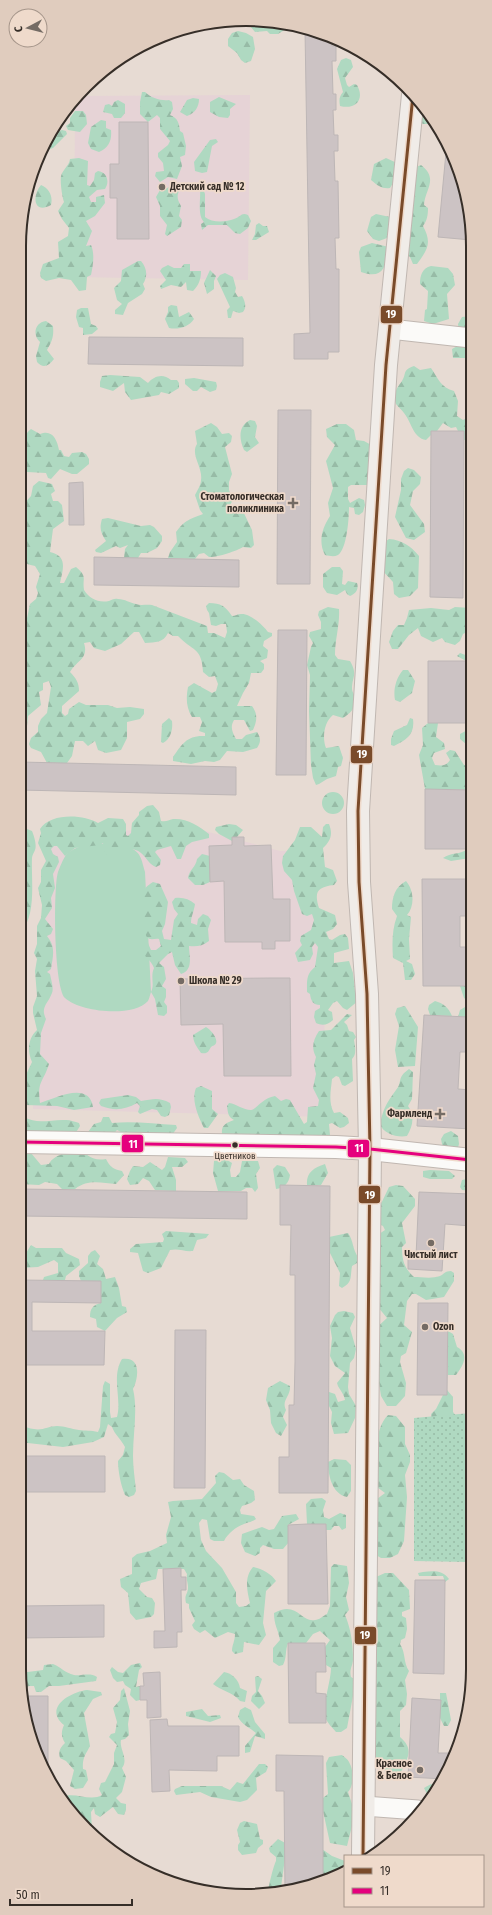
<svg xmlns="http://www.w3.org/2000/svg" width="492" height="1915" font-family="'Fira Sans Condensed',sans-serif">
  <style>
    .education { fill: #e6d3d6 }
    .grass { fill: #afd9c1 }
    .forest { fill: url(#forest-firs) }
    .park { fill: url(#park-dots) }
    .building { fill: #ccc3c4; stroke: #bdb6b6 }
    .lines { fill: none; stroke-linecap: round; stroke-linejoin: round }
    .minor-casing { stroke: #c0b7b1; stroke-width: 21 }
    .tertiary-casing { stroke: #c0b7b1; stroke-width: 24 }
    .secondary-casing { stroke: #c0b7b1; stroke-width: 24 }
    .minor { stroke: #fbfaf8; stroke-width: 19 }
    .tertiary { stroke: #fbfaf8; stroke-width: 22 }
    .secondary { stroke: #f0ece8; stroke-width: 22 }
    .bus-1-casing { stroke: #efdacb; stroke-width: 6 }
    .bus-2-casing { stroke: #efdacb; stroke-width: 6 }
    .bus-1 { stroke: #7a4b2a; stroke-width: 3 }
    .bus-2 { stroke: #e5007d; stroke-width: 3 }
    .poi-dot { fill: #746b64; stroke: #efdacb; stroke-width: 1.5 }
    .bus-dot { fill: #362e28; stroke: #efdacb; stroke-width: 1.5 }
    .labels { text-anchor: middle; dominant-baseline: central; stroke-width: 3.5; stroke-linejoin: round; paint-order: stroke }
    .bus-label { font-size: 9px; fill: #362e28; stroke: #efdacb }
    .poi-label { font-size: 10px; font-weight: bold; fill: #362e28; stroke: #efdacb; text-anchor: start }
    .rim { fill: none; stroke: #362e28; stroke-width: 2 }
    .line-badge { stroke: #efdacb; stroke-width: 1.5 }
    .badge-label { font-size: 11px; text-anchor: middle; font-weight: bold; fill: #fff }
  </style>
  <defs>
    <pattern id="forest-firs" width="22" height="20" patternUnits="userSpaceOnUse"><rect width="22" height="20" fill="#afd9c1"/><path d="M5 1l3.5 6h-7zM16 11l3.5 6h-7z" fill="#97bba6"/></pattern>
    <pattern id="park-dots" width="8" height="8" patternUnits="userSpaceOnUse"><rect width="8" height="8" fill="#afd9c1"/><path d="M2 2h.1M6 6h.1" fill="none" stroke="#97bba6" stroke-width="1.8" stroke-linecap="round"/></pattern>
  </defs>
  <rect width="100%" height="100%" fill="#e7dbd3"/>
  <!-- education -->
  <path class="education" d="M250,95L248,280L74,277L75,103L81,96Z
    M201,830L280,851H307L322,938L327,1117L33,1109L47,831Z"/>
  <!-- grass -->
  <path class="grass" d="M121,844C140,851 140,853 145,872L151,992C150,995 149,999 148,1001C133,1018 80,1012 65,998C54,987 53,888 58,872C60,867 63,859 66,855C79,841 103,844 121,844Z"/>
  <!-- forest -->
  <path class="forest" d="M273,21L286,24V29L278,34H270L267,31L255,32L250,26L253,22Z
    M238,31L246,33L253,37L255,49L251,61L245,63L241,60L237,53L228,46V39L232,33Z
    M346,58L351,60L353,67L345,78L347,85L349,87L354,84L357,85C365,99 356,110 340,106C339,100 339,97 343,92L337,69L341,60Z
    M142,92H145C151,98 161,101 169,100L172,102L173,109L170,115C178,118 179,123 180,131L183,133L186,146L185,155L180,157L182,166L177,179L168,177L160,182L155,176L156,172L164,171L163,163L158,157V153L168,145L170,141L160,129V118L157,115L148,122L140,114V102Z
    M219,97L236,104L230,109V115L228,118L219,117L210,112V102Z
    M193,98L199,99C199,107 195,113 187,116L180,112L187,100Z
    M118,100L125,104V113L121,118H114L112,114L103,112L105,105L109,104L112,106L114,102Z
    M419,104L432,121L429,124H423L418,120Z
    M75,111H83L86,115L87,124L80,132L68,130L66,126L70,123V118Z
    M101,120L106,121V128L111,130C112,140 109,148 99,152L91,149L88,143L91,127Z
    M52,129L54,133L62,130L66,131L67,134L53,148L47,150L44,148Z
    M216,139L218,142L212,146L207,172L202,173L195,171L194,162L210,140Z
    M79,158L88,161L87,185L90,186L94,180L95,173L98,171C107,172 110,182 105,189L97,190L89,197L91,202H96V197L104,195L105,203L95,216L86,221L92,231L86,246L91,245C95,254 93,266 91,275L87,277L86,290L79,291L71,280L59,278L46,281L41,278L40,273L43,264L59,258L58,242L68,236L69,228L62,219L58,211L64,202C62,196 60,182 61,176C63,169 69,166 70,159Z
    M386,158L397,163L396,178L390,188C382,189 378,186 371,180L374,164Z
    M421,165C439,179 425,189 424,205L428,208C428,215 427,221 423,226C432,243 428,249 417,264H413L410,257L405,253L413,168Z
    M41,185C50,189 53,197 51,205C33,215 32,195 41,185Z
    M177,185L181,188C176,195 177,199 181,206L179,216L182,220L181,227L167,236L165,234L167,225L160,216V206L156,197L160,190Z
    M202,186L205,194V217C212,223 226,222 234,219C241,217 241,212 248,215L251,221L248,228L240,234L235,233L227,225H208L202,230L201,224L204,222C197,215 201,198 200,189Z
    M376,214L390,217L393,229L387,238L379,241L373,239L367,231L371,217Z
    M259,223L263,226H267L269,232L256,240H252L255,234L256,225Z
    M372,243L389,247C386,266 384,280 361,272L359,252L361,247Z
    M138,261H141C147,268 148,276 143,284L145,289L142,294L128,303L123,315L115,314V310L122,304L117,300L114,288L121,281L122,270Z
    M184,264H190V271H201C201,279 199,285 193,291L187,290L186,282L181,287L171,285L161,289L160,286L166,280L160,271L162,268L168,265L174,268H181Z
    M431,266L448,268L453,274L455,285L447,294L449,319L433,324L424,321L425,310L427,309L428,291L420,284C420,276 422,268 431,266Z
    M210,270L216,276L214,281V289L207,294L204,283Z
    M225,273L233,277L236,288L235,292L238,297L242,296C245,301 247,307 243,312L239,313L233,311L231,318H228L227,310L230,307L217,279L220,275Z
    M171,305L177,306L179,317L189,312L194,319C189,327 178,330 169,328L165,319L168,312V307Z
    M81,308H88L91,324L96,326L98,329L92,334L83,335V328L79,327L76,317L77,310Z
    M471,316V338L459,331L458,324L462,317Z
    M46,321L53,326C54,337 52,341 47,350L54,359C49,366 43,369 37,362L36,356L40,342C32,335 35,322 46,321Z
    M461,344L471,345V355L466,358H453L452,349Z
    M414,366L420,370L431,368C438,378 441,388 454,391L458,401L457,416L463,420L471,416V441L464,440V431H458L456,427L451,428L443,423L437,431H431V435L426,440C413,438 412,423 404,413C402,410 398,407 396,404C392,394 397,388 402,381C407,373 402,370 414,366Z
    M110,375L140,377L148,383C154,376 163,373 171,380H177L179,383V388L169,394L161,392L159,395L131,400L125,392L124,383L113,391L100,387V382L102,376Z
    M194,378L216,382L217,386L216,390L210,392L201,387L197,391H193L185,384V379Z
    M250,420L255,421L257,426L255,437L259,443L247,452L244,450C239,439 238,426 250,420Z
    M211,423L217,427L222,434L229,433L232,436L231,442L225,447L232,474L229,482V490L233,500L230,505L231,509L237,507H241L252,530L254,545L251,548L243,547C237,551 215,558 209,557L204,553L199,554L195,559L168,558L170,552L177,542L176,532C185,520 190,519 203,514L200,510L195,495C197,491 201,485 201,480C203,467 190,455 197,444L195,431Z
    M337,424H346L354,430L356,440L364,441L373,446L370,485H351L348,487V499L350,503L359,498L364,500L365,505L363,512L359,515L355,514L354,508L349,507C349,518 347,549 338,555C334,557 330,556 325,555C318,542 322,528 330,516L328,503L333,488L326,461L335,445L327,437L326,429Z
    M31,429L40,434C52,429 57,439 59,450H61L64,456L69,457L72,453L82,452L86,454L89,459V464L77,474H72L60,469L51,479L48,478L46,473L27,472L21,460V456L24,454C24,443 22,436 31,429Z
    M408,468L414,470L421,477L420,484L413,491L410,505L424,524L425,532L414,540L406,538L395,517L401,490V479L404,471Z
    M39,481L52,484L55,491L51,494L53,501H58L62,505L64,521L53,529L50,552C68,556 63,569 60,583H64L71,569L76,567C88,577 82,578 84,590C90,599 98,603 109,601C112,600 114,598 118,599C125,599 130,603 136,604C141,606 146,604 152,605L207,626L208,633H214L225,638L227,632L226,624H221L216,626L211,625L209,613L207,610L206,606L209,603C221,603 225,606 232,616C235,616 238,614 241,614C250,613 264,626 268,632L272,633V636L264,641L263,646L268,650L267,658L260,661L264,664V669L261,673H251L249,683L243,693L237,706H252C258,714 257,721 253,730L250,731L244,720H234C230,727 232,732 236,739H242L246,735L257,732C261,738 261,742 257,748L243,752L227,751L220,760L214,762L205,761L191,764L173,761V757C182,744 187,735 205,736V733L199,731L202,722L200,717H192C186,707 186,698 188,687L194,683L212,693L216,691L218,684L215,676L209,677L203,672C202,647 192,651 178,636H173L168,633C163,643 156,642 145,643L139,632H134L121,644L105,651L94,648L90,642L84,643C89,659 77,660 70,672C76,678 79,683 79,691L62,706V713L65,716L68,714L69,709L79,702L86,705H108L117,708L130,707L144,709V714L140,719L127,722V738L121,750L106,753L98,750L95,741L88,746L83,741H75L72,756L67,763H47L41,752L31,748L29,744L31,738L38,732V726L41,719L47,713L51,687L49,681L43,683V690L39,692L41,705L28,716L27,726L20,741V699L24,695L20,691V687L25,685V679L20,667V630L26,623L30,604L36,599L38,593L36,587L40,574L35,566C33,565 28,565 26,563C18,557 21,518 21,507L31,496L33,486Z
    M108,518L141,526L150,525L154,527L162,536V541L157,548L147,553H141L138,558H124L125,549L128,545L120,548L116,546L101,553L96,552L95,550L106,541C101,533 99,529 102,519Z
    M389,539C402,540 411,546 419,556L418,588L410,596L399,598L394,594L393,582L382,570V544Z
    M332,567H340L343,571L342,584L345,585L348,581L357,583C359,589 356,594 350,596L347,594L345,590L337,595L327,593L323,587V574Z
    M328,607L339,609C340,625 335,639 335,655L338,659L350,661C358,675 352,676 352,689C352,692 355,695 355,698C357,707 350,714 343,718L333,715C324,722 322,738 326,748L339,746L343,758L341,766L338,767L336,776L327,779L319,784L316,785L313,778L311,765L309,711L310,675L307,665L311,647L313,643L309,636L310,632L321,629V622L318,615L319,611Z
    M455,607L471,608V630L463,634L460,641L455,645L445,642L442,638L433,642L421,636L418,628L409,635L398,649H392L389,642L393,631L398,625H404L407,618L409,610L431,608L449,610Z
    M460,653L471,657V661H466L457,656Z
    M403,670H408L415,681L412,693L400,702L395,700C393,690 396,678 403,670Z
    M169,718L172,721C173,729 171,739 163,743L161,742L162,724Z
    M410,718L413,719C415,734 407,740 394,746L391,745V739L394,731L407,725Z
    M428,723H438L436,737L444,743L445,749L434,753L432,758L435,765C442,766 446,766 450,760L446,753L450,750L455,751L464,765H470C473,773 471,782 469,790L425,789L419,755L423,745L422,728Z
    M471,725V743L466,744L460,739V734L471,728Z
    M322 803a11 11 0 1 1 22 0a11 11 0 1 1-22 0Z
    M153,805L159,812L161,821C167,822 168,820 173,819C187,818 199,826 209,834V838L192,842L186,846L181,859H177L171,846L157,850L155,852L161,860L160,865L156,867C144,862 146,849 128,849C120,848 115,856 107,855L104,850L103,843L100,845L75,848L65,856L57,846H54L51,849L53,854L58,857L59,862L53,874L55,888L51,898L52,908L45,919L53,929L51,934L47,936C56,947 53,956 51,969L47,972L50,974C51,980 54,988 52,993C48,1004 40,1007 46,1019L41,1033L40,1054L49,1064C43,1083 37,1081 40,1103C54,1099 89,1080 93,1107L74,1110L57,1106L25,1105L26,1112L24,1117C38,1125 51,1119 66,1120C71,1120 75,1122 79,1123L80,1126L75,1134L20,1138V1084L25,1077L32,1062C27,1051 28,1038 37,1030L33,1013V1007L37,996L35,971L37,959L34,953L37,944V926L41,918L42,905L38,888L41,882V870L46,861L38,843L41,833L40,829C50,813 83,814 98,823L108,818L123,819L126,824V835L128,836L131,833L132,823L139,815V812L147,806Z
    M229,824L236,825L243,830L237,837H232V841L219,834L215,830L216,827Z
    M326,824H329C333,834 331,841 323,848L325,867L333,870L337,881L334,885C317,887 314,892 319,908L335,915L337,924L333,929L326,932L329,939L332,940L340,935L345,934L348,938L349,949L334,953V963L349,961L353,973L355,991L359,993L358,1001L347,1010L343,1008L337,1001L333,1003L328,1010L332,1012L333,1020C328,1025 322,1026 316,1023L314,1017L315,1011L320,1008V1005C313,1005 311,1001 310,994L307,992C307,981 306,974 315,967L318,947L315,943L312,947L313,954L310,960L298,962L295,953L302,945L300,941L301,936L311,930L314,920L312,914L307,916L302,914L294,891L292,880L284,871L282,863L283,856L295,840L300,827H311L322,837L323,827Z
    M27,829L32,831C34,836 37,845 35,850C34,853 32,855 32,858C31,880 37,916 20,933V831Z
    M471,829V856L470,858L451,861L443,858C451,852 460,855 468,849V834Z
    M202,854L210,856V882L203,885H195L188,878C189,870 196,867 197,859Z
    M406,881C414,890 415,906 407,915L411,917L409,939L410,959L406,961L412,964L415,974L411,980H405L403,963L393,958C392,944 392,929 397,916L392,909C392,897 395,887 406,881Z
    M153,882L160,884L168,902L165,924L162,931L164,939L171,940L174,920L178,914L174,909L172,902L175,898C183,897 189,899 195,904C194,912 191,916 191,923L197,925L198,919L203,914L208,916L211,920L208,929L209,941C202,946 197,947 189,946C189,955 194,970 181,974L175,965L172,952L168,954L159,963L164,967L166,979L162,986L166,989V997L164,1002L167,1006V1013L164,1016L158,1015L155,999L151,992C155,984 150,977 154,968C151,960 144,957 141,949L147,941L151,950H156L161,946L159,939C155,938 150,941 147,937C143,933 144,907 146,902C139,893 145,887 153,882Z
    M20,941L22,943L25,991L23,1031L26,1049L23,1059L20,1063Z
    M467,959L471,960V1000L469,1002L464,998L460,986H467Z
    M435,1001C443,1003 449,1008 452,1016L430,1015L428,1009L429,1005Z
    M405,1006L418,1027L415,1066L398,1067L395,1050L399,1026L395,1014L397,1008Z
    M471,1006V1040L469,1039L458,1017L460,1010L465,1007Z
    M347,1014L352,1015L344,1022L347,1025L349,1031L353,1032L356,1037L354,1040C355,1047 357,1054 352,1059L353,1081L345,1086L342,1085L339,1077L336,1076L332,1079C331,1090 328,1102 334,1113L340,1112L348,1118L349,1123L344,1127L340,1128L332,1123L329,1124L330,1135L325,1139L241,1137C234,1134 229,1136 222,1134C221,1125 226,1123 234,1120C228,1117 228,1113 227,1106L229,1103C237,1104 243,1110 251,1110C256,1110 262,1098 275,1096L281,1101L286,1099L290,1100L304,1124L307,1122L308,1107L318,1106L319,1100L313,1088L316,1074L314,1065L316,1057C311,1048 313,1040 319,1031L331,1030Z
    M206,1027C210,1029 218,1038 216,1043C215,1046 213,1045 211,1047C208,1052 208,1054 201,1053C197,1047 193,1042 193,1035Z
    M409,1069L413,1072L412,1099L408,1106C415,1116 413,1126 407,1136C398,1138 383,1134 380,1124C384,1107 386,1104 396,1090C403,1082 396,1078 409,1069Z
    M201,1086L212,1091V1109L218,1114L208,1128H204C198,1116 191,1100 196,1088Z
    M128,1095L136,1097L141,1101C153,1099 159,1097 170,1103L171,1107L169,1115L165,1117L161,1116L157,1110L152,1109L140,1114L138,1112L140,1106L137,1103C125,1110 114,1111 101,1106L99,1103L101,1099Z
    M103,1117H109L112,1123C134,1121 155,1124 176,1125L177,1128L172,1135L124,1136L121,1132L117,1130L111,1137L94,1138L88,1132L94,1124L101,1122Z
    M451,1131L458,1136L459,1144L457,1151L443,1149L441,1139L444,1134Z
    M20,1152L31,1153L41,1165L49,1164C54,1154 69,1152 79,1152C89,1153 91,1162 106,1159C110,1167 113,1169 122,1171L124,1175L116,1184C101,1183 88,1179 75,1189H62L57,1184L45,1182L39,1185L20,1184Z
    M168,1157L185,1158L188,1162L182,1167H172L176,1180V1191L155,1190L149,1181L143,1178L138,1184L130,1185L127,1179L130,1171L133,1166L143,1167L150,1162L162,1170L165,1167Z
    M218,1158H224L232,1163L230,1170L231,1177H236L240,1172L242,1161H258L260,1168L256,1174L258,1188L255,1192L252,1188H246L241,1191H218L213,1173L214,1161Z
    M325,1164L328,1173L321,1185H307C306,1173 313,1168 325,1164Z
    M277,1165L285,1167L290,1175C289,1183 284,1188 276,1189L273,1169Z
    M430,1170L449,1171L455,1176L452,1179H430L423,1177V1171Z
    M471,1178V1191L462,1190L460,1187L462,1180Z
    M396,1185L403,1186L415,1199V1206L402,1223L406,1243L402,1247C402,1260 404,1268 414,1277C421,1277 432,1279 440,1276C444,1274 445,1271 451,1271L454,1273V1281L444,1297L426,1300L416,1294H412L407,1301L404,1325L412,1332L406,1353L401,1356L400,1362L406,1383L405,1396L396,1406H387L381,1396L379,1383L373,1331L387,1318L378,1307L376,1236L385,1230L383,1226L377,1223L379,1208L389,1187Z
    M166,1231L209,1234L206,1238L197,1240L193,1251C184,1252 179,1248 170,1250L161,1268L148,1273L143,1271L138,1253L130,1252V1249L136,1244L163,1242L164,1239L162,1234Z
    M348,1233C354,1241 352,1250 359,1258L357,1263L352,1266C350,1277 353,1282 342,1288L339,1286L340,1273L330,1253L329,1237Z
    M31,1245L36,1248H62L66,1253L79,1259L80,1265L66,1276L65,1280H43L44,1277L58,1273V1263L54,1260L38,1267L20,1268V1263Z
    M95,1250L100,1256L97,1264L103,1269L106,1279L115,1277L119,1288L122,1306L126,1307L127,1312L117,1318L105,1331L97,1327L96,1319L90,1317C90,1308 93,1305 101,1303V1281H81L79,1276V1271L88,1263V1256L91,1252Z
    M344,1311L353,1313L355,1317L350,1328L356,1349L354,1358L350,1363L348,1387L349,1394L356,1406L355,1418L348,1433L334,1434L331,1423L332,1412L323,1394L329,1392L335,1394L338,1402L345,1400C344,1393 339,1390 337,1383L345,1373L335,1366L330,1356L332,1338L330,1326L335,1315L338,1312Z
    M448,1331L453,1334L457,1347C470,1354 463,1366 456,1375H448Z
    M122,1359C141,1356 139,1377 133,1389C138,1410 133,1433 133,1456C133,1468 135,1479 136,1491L134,1495L129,1497L125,1495C121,1486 118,1471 118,1461L123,1455L125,1447C121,1439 115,1435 112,1427L108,1424L104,1437L93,1442L63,1447L19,1442V1426C26,1426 29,1429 34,1429C42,1431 49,1426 57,1426C65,1426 71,1429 79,1430C85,1431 91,1430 98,1432L100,1427L103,1386L105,1381L110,1384V1412L111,1418L117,1417C122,1399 111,1377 122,1359Z
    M280,1381L290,1386C291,1396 281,1400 286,1410L283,1417L287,1425L281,1436L276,1433L271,1423L270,1410L266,1400L268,1388Z
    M447,1390L453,1397V1412L456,1416L471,1418V1427L469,1430L432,1420L431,1414L436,1409L443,1395H447Z
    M388,1415L396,1416L405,1427V1444L410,1455V1462L405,1475L407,1497L404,1541L398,1554L390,1558H381L376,1555L377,1499L385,1493L373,1484C375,1465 374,1428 388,1415Z
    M334,1459L346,1460L351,1465V1491L347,1497C332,1494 328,1475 328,1462Z
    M219,1472L224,1473L233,1480L240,1479L244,1485L254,1491L255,1500L251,1503L242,1506L240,1510L241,1514L254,1516L256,1519C252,1522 249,1522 244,1524C236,1527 228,1533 224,1541H214L210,1539L207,1520L202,1519L199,1523L201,1540L206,1551L222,1568L236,1592V1603L239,1607L246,1606L250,1603C247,1591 244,1577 253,1567C261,1568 272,1574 276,1581L266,1591L263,1623L266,1635L259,1645L244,1642L243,1652L235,1654L232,1651C232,1645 235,1641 235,1634L228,1632L215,1638L205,1630L200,1633L194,1629L192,1625L195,1621L189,1608V1604L186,1603C184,1594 188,1595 188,1587C188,1583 186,1579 187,1574L184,1569H158L156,1579L141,1583L139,1589L147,1597L152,1598L155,1603L154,1614L151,1617L136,1620L130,1613L128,1593L121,1587L120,1579L132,1574V1558L137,1554L150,1551L167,1543L166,1535L171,1517L168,1502L173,1501L202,1499L216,1483L215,1476Z
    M322,1498L326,1501L323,1510L324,1517L329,1519L340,1513L346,1515V1528L342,1530L339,1526H334L331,1530H326V1524H307L306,1504L311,1499Z
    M296,1514L299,1519L288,1525L289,1542L283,1549H274L263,1545L260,1548V1553L255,1556L245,1552L241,1543L242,1534L262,1527L269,1530L274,1529L282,1516Z
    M469,1519L471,1523V1559L463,1558Z
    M334,1564L347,1566L349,1583L346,1597L349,1610L345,1615C351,1629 353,1644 353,1659C353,1666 349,1669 351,1677L356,1680L347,1728L341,1732H336C333,1728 328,1724 326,1719C321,1708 331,1682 331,1668L326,1665L325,1647L330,1640L320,1631L313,1634L306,1643H288C285,1650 287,1658 283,1665L279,1666L273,1662V1648L280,1640C278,1629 274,1625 274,1613C297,1600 301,1623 315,1620C319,1620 323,1616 327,1614L330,1606L331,1567Z
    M423,1572C434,1571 442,1570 449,1579L445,1582L443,1576H419L418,1573Z
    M385,1573H393L409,1590L410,1609L402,1612V1616L406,1618L407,1629L405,1638L401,1640L400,1644C406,1653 403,1662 409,1671L405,1680L407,1694L406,1705L400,1711V1737C415,1750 407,1758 401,1772C389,1776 382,1769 374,1762L376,1577Z
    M140,1663L142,1667L139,1670L136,1687L140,1686V1700L136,1701L130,1695L131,1689L125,1685L123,1681L117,1682L113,1678L110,1670L112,1667L118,1672L123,1673L131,1665Z
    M53,1664C61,1667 65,1673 74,1675C82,1676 90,1672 97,1677L96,1681L59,1686H49L41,1692H36L34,1686H29L23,1689L20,1673L43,1670L44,1665Z
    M224,1672C232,1673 239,1680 240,1688L247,1691L245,1702L240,1701C233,1692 221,1691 213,1684Z
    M258,1676L262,1679L258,1691L262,1696L265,1703L259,1709L251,1701L252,1696L256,1692L255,1677Z
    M124,1688L130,1711L128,1724L129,1735L125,1739L121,1740C119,1749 129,1759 122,1768L126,1777L122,1792L116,1798L121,1803L126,1804V1810L124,1815L118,1814L113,1807L100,1817L95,1814L94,1808L91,1812L92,1831L75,1819L62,1797C74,1791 90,1802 102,1795L99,1789L101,1783L105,1782L114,1764V1753L117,1745L109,1737L111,1734L115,1733L117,1722L113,1708L120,1700L121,1691Z
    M87,1690L101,1692L102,1695L93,1699L84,1713L90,1746C86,1754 82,1758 83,1769L86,1770L88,1780L83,1788L75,1789L70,1786L74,1770L66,1761L60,1758C58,1751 60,1748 65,1743C61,1736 61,1732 64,1725C43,1708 70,1692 87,1690Z
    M440,1693H446L451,1720L448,1726H444L440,1718Z
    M245,1707L251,1710L255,1722L265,1734V1739L255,1736L250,1752L245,1753V1746L256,1733C249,1727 242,1725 238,1717L240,1710Z
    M202,1709L208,1716L220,1715L221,1718L210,1722L186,1716V1712Z
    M342,1755C344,1757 348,1759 349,1762C354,1770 354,1786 348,1792L352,1804V1826L347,1846L330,1843L323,1811V1798L328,1794L326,1763L329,1757Z
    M259,1764H265L268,1767L266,1772L256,1778L257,1790L247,1800L240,1802L211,1797L200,1792L176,1795L174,1791L175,1789L182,1786H221L230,1790L237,1782L243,1784Z
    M431,1784L440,1786L431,1795L428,1796L424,1788Z
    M244,1821L257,1824L260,1839L263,1840V1844L258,1848L256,1853L242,1855L238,1850V1845L240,1842L237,1830L240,1823Z
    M278,1839L287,1844L281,1887L279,1891L268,1892C268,1888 274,1864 276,1861V1857L270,1852L269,1848Z
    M322,1849L332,1856L345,1861V1868L323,1879Z"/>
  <!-- park -->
  <path class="park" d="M471,1413V1513L469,1514L467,1562L414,1561V1418Z"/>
  <!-- building -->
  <path class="building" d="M305,30L332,38V46H336V61H332L333,94H336V110H333L334,135H338V151H334L335,181H338L339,238H335L336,269H339V352H328V359H294V334L310,333Z
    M119,122H148L149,239H117V198H110V164H119Z
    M447,142L471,217V240L438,237Z
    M89,337L243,338V366L88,364Z
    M278,410H311L310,584H277Z
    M431,431H464L463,598L430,597Z
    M83,482L84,525H69V483Z
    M94,557L239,560V587L94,585Z
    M278,630H307L306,775H276Z
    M428,661H471V723H428Z
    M20,762L236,767V795L20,790Z
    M425,789L469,790L468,849H425Z
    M232,837H244V846L271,845L273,899H290V941H275V949H262V942H225L224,881L210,882L209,846L232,845Z
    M422,879H468V916H460V947H467V986H423Z
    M270,978H290L291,1076H224L223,1024L181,1025L180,979Z
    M424,1015L468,1017L466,1052H460L458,1089L471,1090V1129L417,1126Z
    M280,1185L330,1186L328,1493H279V1457H289V1405H294L295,1362V1275H290L291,1225H280Z
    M20,1189L247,1192V1219L20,1216Z
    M419,1192L471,1194V1226L445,1224L442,1271L408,1269V1255L416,1256Z
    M20,1280L101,1281V1303L32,1302V1331H105L104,1365H19Z
    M418,1303H448L447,1395H417Z
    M175,1330H206L205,1488H174Z
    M19,1456H105V1492H19Z
    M307,1524H326L328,1604H288V1525Z
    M181,1568V1577H186V1590H181L182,1632H177V1647L154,1648V1631H165L163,1569Z
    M415,1580H445L444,1674L413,1673Z
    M104,1605V1637L19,1638V1606Z
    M288,1643H325L326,1672H316V1693L326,1694V1723H289Z
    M160,1672L161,1717L147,1718V1700H140V1686H144L143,1673Z
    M24,1696H48V1774L36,1756Z
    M412,1698L441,1700L438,1753H452L444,1779L408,1777Z
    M167,1719L168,1726H239V1756H217V1771L169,1770L170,1791L152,1792L150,1720Z
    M276,1755L323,1756V1879L305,1888L285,1890L284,1791H276Z"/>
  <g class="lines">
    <!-- minor casing -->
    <g class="minor-casing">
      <path id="minor" d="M390,329L471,338
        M364,1806L418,1810"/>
    </g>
    <!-- tertiary casing -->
    <g class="tertiary-casing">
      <path id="tertiary" d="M20,1142L336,1147L370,1149L471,1160"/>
    </g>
    <!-- secondary casing -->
    <g class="secondary-casing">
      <path id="secondary" d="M363,1856L370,1149L367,994L359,882L358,811L386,365L413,95"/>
    </g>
    <!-- minor -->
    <use href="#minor" class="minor"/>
    <!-- tertiary -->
    <use href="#tertiary" class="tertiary"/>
    <!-- secondary -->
    <use href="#secondary" class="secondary"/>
    <!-- bus-1 casing -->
    <g class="bus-1-casing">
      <path id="bus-1" d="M363,1856L370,1149L367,994L359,882L358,811L386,365L413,95"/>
    </g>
    <!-- bus-2 casing -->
    <g class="bus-2-casing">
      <path id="bus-2" d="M20,1142L336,1147L370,1149L471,1160"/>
    </g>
    <!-- bus-1 -->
    <use href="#bus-1" class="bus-1"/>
    <!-- bus-2 -->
    <use href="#bus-2" class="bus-2"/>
  </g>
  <!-- markers -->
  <g class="poi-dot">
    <circle cx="162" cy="187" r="4"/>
    <path d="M291 497h4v4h4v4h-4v4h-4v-4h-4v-4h4z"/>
    <circle cx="181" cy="981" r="4"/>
    <path d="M438 1108h4v4h4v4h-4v4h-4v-4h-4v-4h4z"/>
    <circle cx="431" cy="1243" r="4"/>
    <circle cx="425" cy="1327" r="4"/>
    <circle cx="420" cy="1770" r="4"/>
  </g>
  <circle class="bus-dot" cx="235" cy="1145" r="3.5"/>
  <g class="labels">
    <!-- bus labels -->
    <g class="bus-label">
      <text x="235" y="1156">Цветников</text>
    </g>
    <!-- poi labels -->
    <g class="poi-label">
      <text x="170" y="187">Детский сад № 12</text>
      <text x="284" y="497" text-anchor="end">Стоматологическая<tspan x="284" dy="12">поликлиника</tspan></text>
      <text x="189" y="981">Школа № 29</text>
      <text x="432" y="1114" text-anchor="end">Фармленд</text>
      <text x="431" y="1255" text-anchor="middle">Чистый лист</text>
      <text x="433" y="1327">Ozon</text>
      <text x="412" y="1764" text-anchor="end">Красное<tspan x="412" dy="12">&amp; Белое</tspan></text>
    </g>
  </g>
  <!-- crop -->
  <path d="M0 0H492V1915H0ZM246 26H246A220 220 0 0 1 466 246V1669A220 220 0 0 1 246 1889H246A220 220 0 0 1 26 1669V246A220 220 0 0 1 246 26Z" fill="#e0ccbe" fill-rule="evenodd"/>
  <path class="rim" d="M246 26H246A220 220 0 0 1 466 246V1669A220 220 0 0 1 246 1889H246A220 220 0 0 1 26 1669V246A220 220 0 0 1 246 26Z"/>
  <g class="line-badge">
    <rect x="380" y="305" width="23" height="19" rx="4" fill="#7a4b2a"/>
    <rect x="350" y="745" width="23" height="19" rx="4" fill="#7a4b2a"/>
    <rect x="121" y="1134" width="23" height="19" rx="4" fill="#e5007d"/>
    <rect x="347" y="1139" width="23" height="19" rx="4" fill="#e5007d"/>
    <rect x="358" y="1185" width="23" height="19" rx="4" fill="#7a4b2a"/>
    <rect x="354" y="1626" width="23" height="19" rx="4" fill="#7a4b2a"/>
  </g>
  <g class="badge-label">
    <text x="391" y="318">19</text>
    <text x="362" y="758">19</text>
    <text x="133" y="1148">11</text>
    <text x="359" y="1152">11</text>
    <text x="370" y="1199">19</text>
    <text x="365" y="1639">19</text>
  </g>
  <!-- legend -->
  <rect x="344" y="1855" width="140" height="52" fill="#efdacb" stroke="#a5958a"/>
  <rect x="352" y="1868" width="20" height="6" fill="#7a4b2a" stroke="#a5958a"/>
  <text x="380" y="1875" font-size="12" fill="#362e28">19</text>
  <rect x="352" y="1888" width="20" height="6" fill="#e5007d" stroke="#a5958a"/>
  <text x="380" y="1895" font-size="12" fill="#362e28">11</text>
  <!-- north arrow -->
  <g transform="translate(28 28) rotate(263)"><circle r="19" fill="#efdacb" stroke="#a5958a"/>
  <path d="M0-3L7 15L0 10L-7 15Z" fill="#746b64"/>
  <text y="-6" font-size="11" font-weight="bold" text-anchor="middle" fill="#362e28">С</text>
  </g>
  <!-- scale -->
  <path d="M10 1899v6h122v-6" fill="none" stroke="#362e28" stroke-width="2"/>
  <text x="16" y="1899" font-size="12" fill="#362e28" stroke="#efdacb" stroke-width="3" paint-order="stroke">50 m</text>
</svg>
